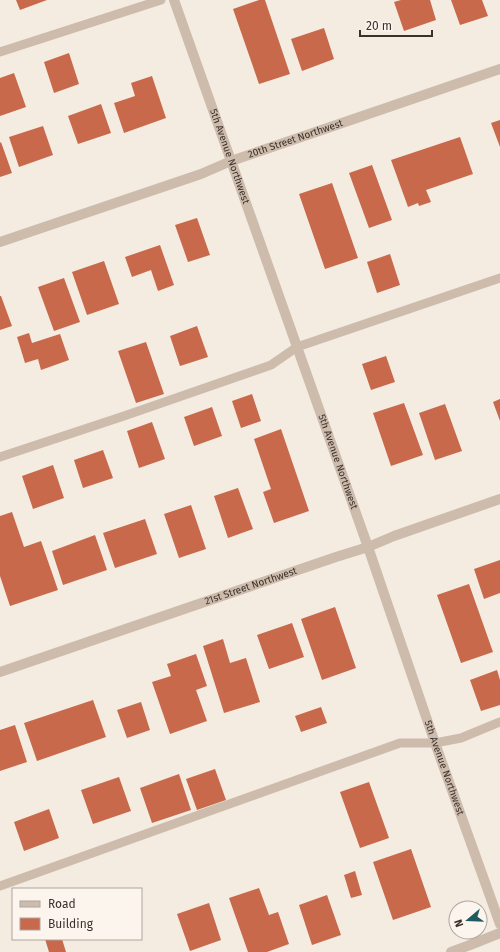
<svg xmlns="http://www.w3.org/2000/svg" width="500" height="952" font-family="'Fira Sans',sans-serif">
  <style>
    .building { fill: #c8694b }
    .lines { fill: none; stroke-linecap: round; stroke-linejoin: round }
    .service { stroke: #cdbbac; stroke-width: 9 }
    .minor { stroke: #cdbbac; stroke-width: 10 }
    .labels { text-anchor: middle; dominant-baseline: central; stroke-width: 3; stroke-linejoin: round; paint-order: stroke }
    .street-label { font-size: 10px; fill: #3b302b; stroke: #fbf5ee }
  </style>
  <rect width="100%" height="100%" fill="#f4ebe1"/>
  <!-- building -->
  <path class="building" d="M16,0H47L20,10Z
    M259,0H265L290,74L259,84L233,9Z
    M401,0H430L436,20L404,31L394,2Z
    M451,0H482L488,16L460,25Z
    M324,28L334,59L302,71L291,39Z
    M69,53L79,84L54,93L44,62Z
    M14,73L26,107L0,116V78Z
    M152,76L166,118L124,133L114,103L135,96L131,83Z
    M101,104L111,133L78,144L68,116Z
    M500,120V147L491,123Z
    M43,126L53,155L19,167L9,137Z
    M460,137L473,174L426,190L431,202L419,206L418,203L408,207L391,160Z
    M1,142L12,173L0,177V143Z
    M372,165L392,220L369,228L349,173Z
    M332,183L358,258L325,269L299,194Z
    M197,218L210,255L188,262L175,225Z
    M160,245L174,285L158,291L151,270L132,277L125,257Z
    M390,254L400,285L377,293L367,262Z
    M104,261L119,304L87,315L72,272Z
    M64,278L80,322L54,331L38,287Z
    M0,296H1L12,326L0,330Z
    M197,326L208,357L180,366L170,336Z
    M29,333L32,343L60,334L69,360L41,370L38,359L25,363L17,337Z
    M146,342L164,394L136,403L118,351Z
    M386,356L395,382L371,390L362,364Z
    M252,394L261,421L241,428L232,401Z
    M500,399V421L493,402Z
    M404,403L423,455L391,466L373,413Z
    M445,404L462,451L435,460L419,413Z
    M212,407L222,436L194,446L184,417Z
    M152,422L165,459L139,468L127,431Z
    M281,429L309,511L274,523L263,492L271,489L254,439Z
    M103,450L113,478L83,488L74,460Z
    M53,465L64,498L33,509L22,476Z
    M238,488L253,529L228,538L214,496Z
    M191,505L206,549L179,558L164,514Z
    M12,512L24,547L41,541L58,590L10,606L0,576V516Z
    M145,519L157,554L115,568L103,533Z
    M95,535L107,570L63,585L52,551Z
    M500,560V593L484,599L474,569Z
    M469,584L493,652L461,663L437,595Z
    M335,607L356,668L322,680L301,619Z
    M292,623L304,657L269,669L257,635Z
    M223,639L230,663L246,658L260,702L224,713L203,646Z
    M196,654L207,686L196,690L207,721L170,734L152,682L171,676L167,664Z
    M497,670L500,680V705L481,711L470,680Z
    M93,700L106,737L37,761L24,723Z
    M141,702L150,730L127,738L117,710Z
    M321,707L327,723L301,732L295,716Z
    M15,725L27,762L0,771V730Z
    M215,769L226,800L197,810L186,779Z
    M179,774L191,810L152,823L140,788Z
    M119,777L131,811L93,824L81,790Z
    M369,782L389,838L360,848L340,792Z
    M49,809L59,838L24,851L14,822Z
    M411,849L431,907L393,920L373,862Z
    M355,871L362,895L351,898L344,875Z
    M259,888L269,915L278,912L289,944L267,952H248L229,898Z
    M327,895L341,935L312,945L299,905Z
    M209,903L221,940L190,951L177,914Z
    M45,939H62L66,952H49Z"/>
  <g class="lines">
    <!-- service -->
    <path class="service" d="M0,52L161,0
      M0,457L124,416L271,365L297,347L500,278
      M0,886L400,743H435L461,738L500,722"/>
    <!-- minor -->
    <g class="minor">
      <path id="s1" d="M174,0L368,547L435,743L500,924"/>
      <path id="s2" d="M0,242L201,174L231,161L500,69"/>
      <path id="s3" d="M0,672L336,557L368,547L394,536L500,499"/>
      <path d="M451,952L470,945L500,933"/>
    </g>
  </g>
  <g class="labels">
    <!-- street labels -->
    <g class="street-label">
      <text stroke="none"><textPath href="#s2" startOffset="313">20th Street Northwest</textPath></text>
      <text stroke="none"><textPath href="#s1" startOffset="166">5th Avenue Northwest</textPath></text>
      <text stroke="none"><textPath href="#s1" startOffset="490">5th Avenue Northwest</textPath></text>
      <text stroke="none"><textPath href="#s3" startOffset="265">21st Street Northwest</textPath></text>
      <text stroke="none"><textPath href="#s1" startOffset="814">5th Avenue Northwest</textPath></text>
    </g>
  </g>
  <!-- legend -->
  <rect x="12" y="888" width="130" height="52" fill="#fbf5ee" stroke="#aea6a0"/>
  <rect x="20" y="901" width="20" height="6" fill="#cdbbac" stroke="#aea6a0"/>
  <text x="48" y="908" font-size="12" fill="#3b302b">Road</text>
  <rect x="20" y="918" width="20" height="12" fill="#c8694b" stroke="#aea6a0"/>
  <text x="48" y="928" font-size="12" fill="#3b302b">Building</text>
  <!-- north arrow -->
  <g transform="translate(468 920) rotate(251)"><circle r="19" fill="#fbf5ee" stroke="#aea6a0"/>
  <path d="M0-3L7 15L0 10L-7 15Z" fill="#1f5a5e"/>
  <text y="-6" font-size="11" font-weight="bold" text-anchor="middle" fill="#3b302b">N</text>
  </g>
  <!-- scale -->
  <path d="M360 30v6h72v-6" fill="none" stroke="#3b302b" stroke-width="2"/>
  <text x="366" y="30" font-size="12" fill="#3b302b" stroke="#fbf5ee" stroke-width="3" paint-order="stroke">20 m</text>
</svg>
